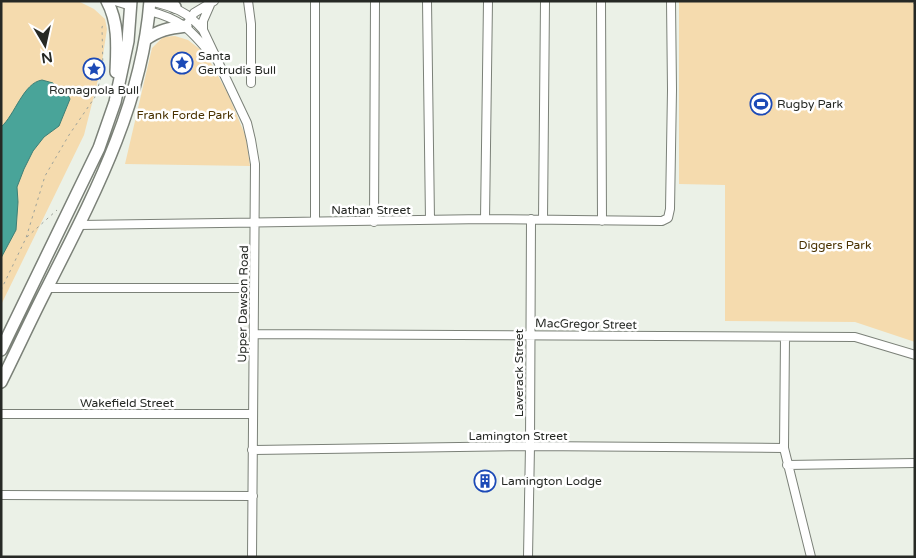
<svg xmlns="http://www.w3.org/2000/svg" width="916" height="558" font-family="'Varela Round',sans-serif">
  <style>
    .green { fill: #f5dbae }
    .water { fill: #49a499; stroke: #3e7f76 }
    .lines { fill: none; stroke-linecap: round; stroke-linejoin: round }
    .minor-casing { stroke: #7b8178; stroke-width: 10 }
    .highway-casing { stroke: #7b8178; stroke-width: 14 }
    .path { stroke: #9da29a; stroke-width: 1; stroke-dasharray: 2.5 4; stroke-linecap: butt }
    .minor { stroke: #fff; stroke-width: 8 }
    .highway { stroke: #fff; stroke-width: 11 }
    .labels { text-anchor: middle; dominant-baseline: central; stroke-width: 5; stroke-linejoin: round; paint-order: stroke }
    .poi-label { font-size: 12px; fill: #262925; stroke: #fff; text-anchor: start }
    .park-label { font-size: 12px; fill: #493100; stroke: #fff }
    .street-label { font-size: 12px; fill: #262925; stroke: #fff }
  </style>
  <rect width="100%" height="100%" fill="#ebf1e7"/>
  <!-- green -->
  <path class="green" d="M1,1H78L94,9L105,19L107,29L101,68L84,135L1,305Z
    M679,1H915V342L855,322L725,321V185L679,184Z
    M175,36L188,40L206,54L228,94L246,137L250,166L125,164L152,48L163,37Z"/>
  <!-- water -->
  <path class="water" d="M42,80L53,83C58,90 67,90 70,99L59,126L44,137L33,151L24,169L17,187L18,202L16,230L1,258V127C15,115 23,83 42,80Z"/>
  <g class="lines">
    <!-- minor casing -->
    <g class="minor-casing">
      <path id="minor" d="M115,1L131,6
        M150,1C174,7 187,11 203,30L247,123L251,140L255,164L252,557
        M248,1L251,24V83
        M427,1L430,220
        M601,1L602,221
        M149,11C180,19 189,28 209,52
        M189,21L194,13L214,1
        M203,30V21L210,5
        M485,219L488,1
        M543,219L545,1
        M315,221V1
        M374,222L375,1
        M79,225L485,219L662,221L668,218L670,209L672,90L671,1
        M47,288H241
        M255,334L855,337L915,355
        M785,337L784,448L811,557
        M1,414H253
        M252,450L530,446L784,448
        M787,465L915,463
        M1,495L253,496
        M528,557L530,446L531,219"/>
    </g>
    <!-- highway casing -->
    <g class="highway-casing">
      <path id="highway" d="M107,1C119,23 117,48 116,72
        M171,1L175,7
        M145,40C158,30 170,28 186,26
        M1,350L99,148L115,102L128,41L131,1
        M1,382C17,350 32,317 48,286C94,195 142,105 150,1"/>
    </g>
    <!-- path -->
    <path class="path" d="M189,1H194
      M907,1L915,4
      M27,237L57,210
      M1,290L26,238L45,176L69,135L95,97L103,71L102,27L104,23"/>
    <!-- minor -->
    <use href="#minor" class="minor"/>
    <!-- highway -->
    <use href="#highway" class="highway"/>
  </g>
  <!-- icons -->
  <defs>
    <g id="sight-ring" transform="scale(1.125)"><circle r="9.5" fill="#fff" stroke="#1c4ab7" stroke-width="1.5"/><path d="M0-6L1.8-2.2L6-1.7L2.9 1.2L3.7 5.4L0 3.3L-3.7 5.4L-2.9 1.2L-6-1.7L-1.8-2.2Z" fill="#1c4ab7"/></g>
    <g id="stadium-ring" transform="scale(1.125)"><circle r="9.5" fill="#fff" stroke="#1c4ab7" stroke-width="1.5"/><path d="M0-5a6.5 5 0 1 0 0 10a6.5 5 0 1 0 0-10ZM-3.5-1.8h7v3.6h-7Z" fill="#1c4ab7"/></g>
    <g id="building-ring" transform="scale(1.125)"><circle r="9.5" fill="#fff" stroke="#1c4ab7" stroke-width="1.5"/><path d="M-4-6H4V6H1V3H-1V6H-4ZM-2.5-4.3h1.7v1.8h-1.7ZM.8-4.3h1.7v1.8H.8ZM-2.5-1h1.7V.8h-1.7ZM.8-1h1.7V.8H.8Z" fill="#1c4ab7"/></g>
  </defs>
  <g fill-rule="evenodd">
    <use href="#sight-ring" x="182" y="63"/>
    <use href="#sight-ring" x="94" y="69"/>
    <use href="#stadium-ring" x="761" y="104"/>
    <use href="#building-ring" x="485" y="481"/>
  </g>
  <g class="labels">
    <!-- poi labels -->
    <g class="poi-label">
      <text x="198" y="56">Santa<tspan x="198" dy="14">Gertrudis Bull</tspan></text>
      <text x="94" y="90" text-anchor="middle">Romagnola Bull</text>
      <text x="777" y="104">Rugby Park</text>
      <text x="501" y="481">Lamington Lodge</text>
    </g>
    <!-- park labels -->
    <g class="park-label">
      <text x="185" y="115">Frank Forde Park</text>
      <text x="835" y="245">Diggers Park</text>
    </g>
    <!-- street labels -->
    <g class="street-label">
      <text x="371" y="210">Nathan Street</text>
      <text transform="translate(243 304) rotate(-89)">Upper Dawson Road</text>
      <text transform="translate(586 324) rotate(1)">MacGregor Street</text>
      <text transform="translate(519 373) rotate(-90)">Laverack Street</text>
      <text x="127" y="403">Wakefield Street</text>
      <text x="518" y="436">Lamington Street</text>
    </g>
  </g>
  <!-- border -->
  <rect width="916" height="558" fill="none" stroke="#262925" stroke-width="5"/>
  <!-- north arrow -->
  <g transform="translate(45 45) rotate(171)" stroke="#ffffff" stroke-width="4" paint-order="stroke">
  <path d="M0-4L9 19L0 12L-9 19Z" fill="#262925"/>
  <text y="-8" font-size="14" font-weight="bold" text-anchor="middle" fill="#262925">N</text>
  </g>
</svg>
